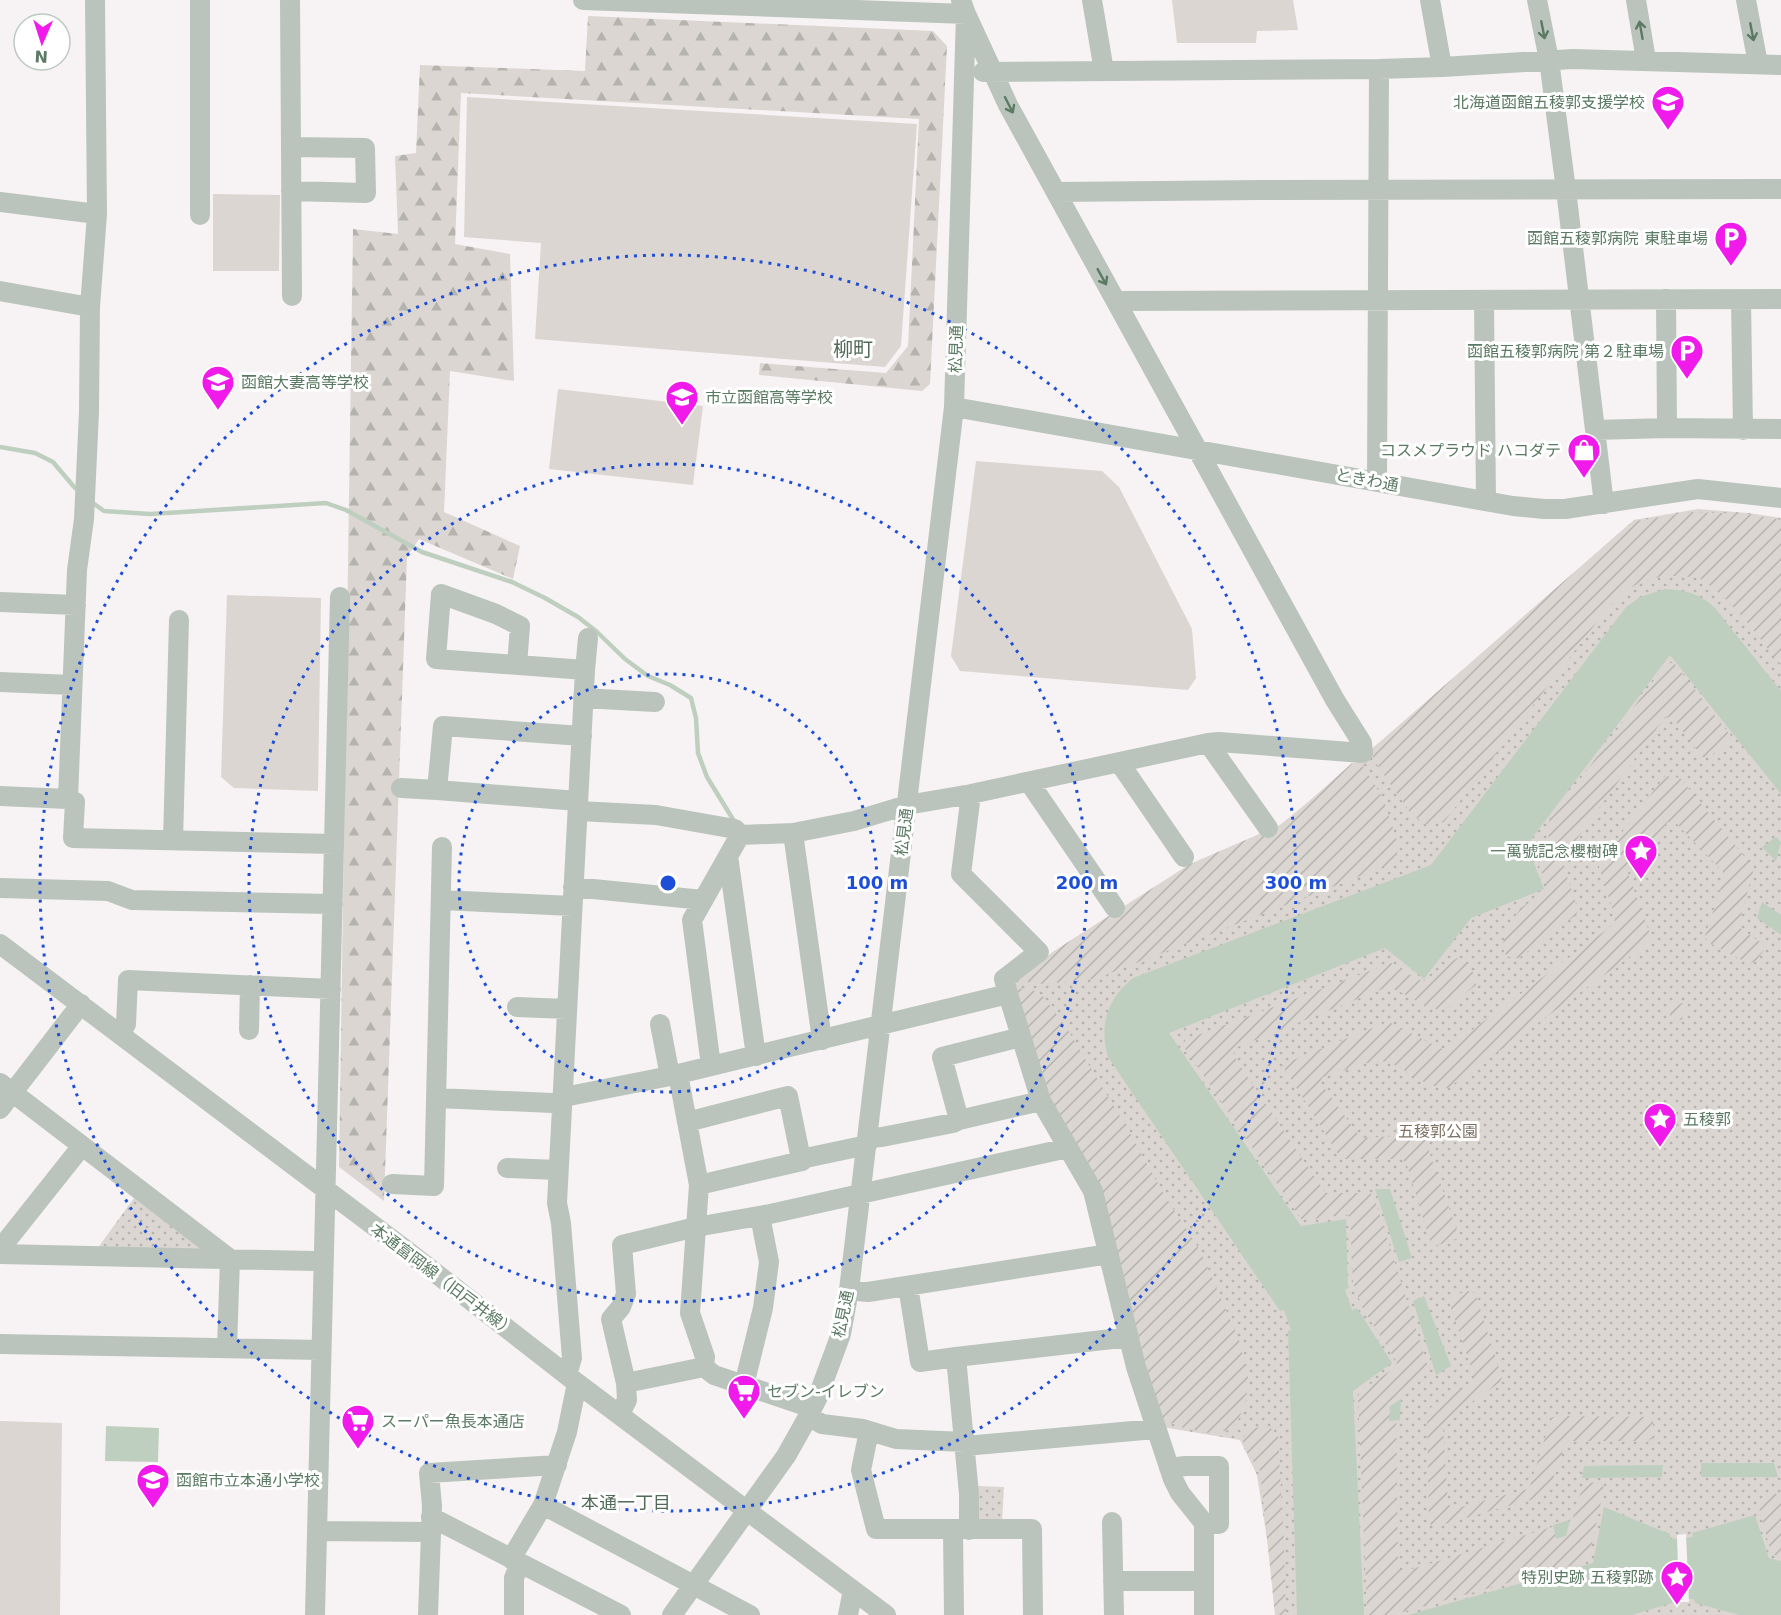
<svg xmlns="http://www.w3.org/2000/svg" width="1781" height="1615" font-family="'DejaVu Sans','Noto Sans JP',sans-serif">
  <style>
    .forest { fill: url(#forest-firs) }
    .park { fill: url(#park-dots) }
    .garden { fill: url(#garden-furrows) }
    .pitch { fill: #dcd6d2 }
    .water { fill: #bfcfbf }
    .pier { fill: #f7f3f4 }
    .lines { fill: none; stroke-linecap: round; stroke-linejoin: round }
    .stream { stroke: #bfcfbf; stroke-width: 4.5 }
    .minor { stroke: #bac4bc; stroke-width: 20 }
    .oneway { stroke: #5b7a63 }
    .ring { fill: none; stroke: #1d4ed8; stroke-width: 3; stroke-dasharray: 3 6 }
    .labels { text-anchor: middle; dominant-baseline: central; stroke-width: 6; stroke-linejoin: round; paint-order: stroke }
    .poi-label { font-size: 16px; fill: #5b7a63; stroke: #fff; text-anchor: end }
    .street-label { font-size: 16px; fill: #5b7a63; stroke: #fff }
    .park-label { font-size: 16px; fill: #7d7263; stroke: #fff }
    .neighbourhood-label { font-size: 18px; fill: #526b58; stroke: #fff }
    .quarter-label { font-size: 20px; fill: #526b58; stroke: #fff }
    .centre { fill: #1d4ed8; stroke: #fff; stroke-width: 3 }
    .ring-label { font-size: 18px; text-anchor: middle; font-weight: bold; fill: #1d4ed8; stroke: #fff; stroke-width: 6; stroke-linejoin: round; paint-order: stroke }
  </style>
  <defs>
    <pattern id="forest-firs" width="22" height="20" patternUnits="userSpaceOnUse" patternTransform="scale(1.5)"><rect width="22" height="20" fill="#dcd6d2"/><path d="M5 1l3.5 6h-7zM16 11l3.5 6h-7z" fill="#b5b3ae"/></pattern>
    <pattern id="park-dots" width="8" height="8" patternUnits="userSpaceOnUse" patternTransform="scale(1.5)"><rect width="8" height="8" fill="#dcd6d2"/><path d="M2 2h.1M6 6h.1" fill="none" stroke="#b5b3ae" stroke-width="1.8" stroke-linecap="round"/></pattern>
    <pattern id="garden-furrows" width="10" height="10" patternUnits="userSpaceOnUse" patternTransform="scale(1.5)"><rect width="10" height="10" fill="#dcd6d2"/><path d="M-1 1l2-2M0 10L10 0M9 11l2-2" fill="none" stroke="#b5b3ae"/></pattern>
  </defs>
  <rect width="100%" height="100%" fill="#f7f3f4"/>
  <!-- forest -->
  <path class="forest" d="M588,16L933,31L947,46L930,384L922,391L759,375L760,363L886,373L908,346L919,119L461,93L455,244L510,254L514,381L450,371L444,512L520,546L513,579L419,539L407,557L384,1201L339,1167L353,229L398,234L395,156L416,153L420,65L585,71Z"/>
  <!-- park -->
  <path class="park" d="M1698,509L1748,513L1781,518V1615H1276L1270,1558L1257,1475L1240,1440L1162,1427L1012,981L1278,827L1393,731L1634,520Z
    M134,1198L201,1247L199,1251L97,1249Z
    M976,1486L1004,1487L1002,1523L983,1524L977,1518Z"/>
  <!-- garden -->
  <path class="garden" d="M1690,512L1749,514L1781,520V665C1758,637 1733,600 1702,580C1696,576 1687,577 1679,576C1647,575 1632,584 1609,606L1444,822L1428,825L1412,815L1373,759V748L1627,526L1636,521Z
    M1670,663H1674L1731,736L1730,740L1709,757H1702L1673,718L1665,717L1563,858L1562,861L1578,910L1576,915L1519,958C1489,961 1509,922 1519,911C1525,903 1537,897 1545,890L1547,887L1538,863L1549,845L1548,828L1549,821L1666,664Z
    M1352,763L1362,765L1383,798L1399,847L1394,863L1095,979L1043,984L1018,979L1054,951L1190,864L1278,826L1295,814Z
    M1665,776L1680,778L1752,866L1753,872L1739,922L1740,928L1763,944L1764,950L1756,961L1749,964L1708,942L1705,936L1724,878L1723,872L1675,822H1668L1628,873L1651,937L1650,942L1448,1088C1421,1089 1402,1061 1378,1061C1365,1062 1337,1073 1323,1077L1320,1082L1361,1138L1416,1135L1424,1137L1458,1233L1456,1239L1435,1246L1430,1241L1406,1162L1401,1159H1344L1340,1157L1284,1068L1286,1063L1385,1023H1391L1442,1049L1448,1048L1614,924L1615,917L1599,867L1600,861Z
    M1457,958L1464,959L1476,977V985C1466,992 1456,1003 1446,1008C1429,1016 1405,988 1385,988L1235,1048L1233,1055L1324,1191L1327,1193H1370L1374,1197L1429,1370L1425,1376L1399,1392L1396,1396L1398,1567L1402,1572L1572,1521L1584,1482L1601,1483L1604,1488L1589,1557L1584,1562L1391,1615H1369L1367,1609L1358,1397L1360,1391L1396,1367L1397,1362L1363,1309L1353,1283L1350,1217L1345,1214L1308,1220L1301,1219L1184,1047L1185,1040L1391,963C1403,967 1412,979 1424,981Z
    M1017,988L1032,990L1042,995L1066,1027L1127,1128L1165,1196L1200,1250L1239,1340L1248,1377L1246,1401L1237,1423L1230,1430L1208,1433L1184,1428L1165,1421L1155,1409L1129,1311L1046,1094L1014,991Z
    M1676,1001L1678,1004L1683,1003V1007L1687,1009L1683,1013L1682,1020L1676,1019L1670,1020V1014L1666,1009L1672,1006Z
    M1468,1291L1475,1293L1502,1378L1499,1383L1446,1420L1443,1427L1448,1503L1451,1507L1457,1508L1528,1489L1530,1486L1551,1418L1556,1416L1648,1417L1653,1420V1438L1648,1441H1569L1565,1445L1548,1493L1544,1496L1434,1527L1429,1523L1427,1414L1430,1408L1474,1381V1376L1449,1302L1451,1296Z
    M1267,1427L1273,1430L1278,1436L1284,1543L1286,1615H1275L1260,1471L1244,1448L1243,1440L1248,1428Z
    M1774,1493L1779,1495L1781,1500V1558L1771,1553L1759,1508L1761,1499Z"/>
  <!-- pitch -->
  <path class="pitch" d="M1172,0H1293L1298,30L1257,31L1256,43H1177Z
    M467,97L917,124L901,346L885,367L535,339L541,243L464,237Z
    M213,194L280,195L279,271H213Z
    M558,389L703,406L693,485L549,469Z
    M976,461L1102,471L1119,487L1192,629L1196,678L1188,690L960,671L951,656Z
    M227,595L321,598L318,791L234,788L221,777Z
    M0,1421L62,1423L60,1615H0Z"/>
  <!-- water -->
  <path class="water" d="M1665,589C1685,590 1699,593 1714,607L1781,691V794L1670,655L1527,845L1544,889L1471,918L1424,979L1385,948L1169,1033L1301,1226L1346,1219L1348,1288L1345,1290L1352,1310L1357,1308L1392,1363L1353,1391L1364,1615H1297L1288,1331L1291,1330L1284,1310L1280,1311L1108,1057C1099,1025 1107,999 1133,978L1431,865L1626,607L1640,597Z
    M1776,837L1781,842L1776,861L1762,847Z
    M1762,902L1781,915V935L1757,918Z
    M1375,1189H1390L1412,1258L1399,1262Z
    M1424,1296L1451,1366L1436,1375L1413,1301Z
    M1401,1399L1400,1420L1389,1421L1390,1406Z
    M106,1426L159,1428L158,1462L105,1461Z
    M1701,1463H1774L1778,1477H1701Z
    M1663,1465L1662,1477L1582,1478L1584,1466Z
    M1604,1507L1670,1534L1671,1539L1693,1537L1692,1533L1755,1515L1769,1558L1781,1561V1615H1739L1695,1603L1694,1599L1673,1600L1672,1603L1632,1615H1408L1593,1563Z
    M1570,1520L1566,1536L1556,1539L1553,1525Z"/>
  <!-- pier -->
  <path class="pier" d="M1686,1534L1689,1602H1679L1677,1535Z"/>
  <g class="lines">
    <!-- stream -->
    <path class="stream" d="M0,447L35,453L53,462L75,488
      M93,503L104,511L150,514L326,503L346,510L422,552L512,582L545,598L578,617L596,631L625,659L648,676L670,685L691,698L696,718L698,753L707,777L734,821"/>
    <!-- minor -->
    <path class="minor" d="M95,0L97,214L90,307L89,412L84,519L77,570L68,799L75,802L73,838L334,844L315,1615
      M200,0V215
      M290,0L292,296
      M1092,0L1104,71
      M1430,0L1442,67
      M1537,0L1549,60L1566,190L1604,504
      M1636,0L1646,60
      M1746,0L1758,64
      M983,72L1379,69L1442,67L1573,59L1781,65
      M291,147L365,148L366,193L291,191
      M1056,192L1261,190L1781,189
      M0,202L97,214
      M0,291L90,307
      M1666,299L1667,428
      M1741,299L1743,430
      M1116,301L1781,299
      M1484,301L1486,501
      M954,407L1513,506L1544,509H1565L1698,489L1781,498
      M1595,430L1667,428L1781,429
      M1377,482L1379,69
      M0,602L76,605
      M517,665L520,626L496,614L441,594L436,659L585,670L557,1203L561,1223L572,1358L567,1375
      M585,670L588,638
      M0,682L72,685
      M583,698L655,702
      M1208,743L1268,828
      M1119,762L1184,857
      M1029,782L1115,908
      M401,788L437,790
      M971,794L961,874L1039,952L1004,979L1008,994L1041,1101L1093,1191L1136,1367L1173,1479L1180,1493L1204,1523V1615
      M0,796L68,799
      M578,801L437,790L443,726L582,736
      M578,811L656,815L735,829L740,835L793,833L854,821L907,805L971,794L1208,743L1219,742L1363,753L1362,743L1335,700L1008,105L966,14L583,0
      M793,833L822,1040
      M173,841L179,620
      M334,844L340,597
      M728,856L756,1056
      M573,887L703,900
      M0,888L108,891L132,900L333,904
      M442,900L572,906
      M0,944L402,1247L577,1383L886,1615
      M517,1007L567,1009
      M660,1024L670,1076
      M249,1030L250,985
      M120,1034L126,1024L128,980L331,989
      M711,1066L692,920L740,835
      M678,1074L699,1185L690,1313L705,1357L704,1367L714,1375L812,1408
      M0,1083L230,1259L227,1348
      M437,1098L552,1103L561,1106
      M562,1101L569,1096L670,1076L1008,994
      M0,1109L81,1004
      M959,1120L942,1057L1021,1037
      M687,1122L788,1096L801,1159L802,1161L699,1185
      M867,1138L882,1137L953,1123L959,1120L1041,1101
      M801,1159L867,1145
      M507,1168L558,1170
      M392,1184L434,1186L442,847
      M0,1249L82,1146
      M0,1254L315,1261
      M908,1286L920,1362L956,1357
      M849,1290L868,1292L1109,1254
      M0,1344L321,1350
      M626,1383L704,1367
      M744,1385L763,1308L769,1262L760,1216
      M620,1414L627,1400L626,1383L611,1319L621,1307L626,1294L622,1245L696,1227L770,1214L1068,1148
      M808,1416L822,1424L863,1429L896,1439L965,1442
      M869,1431L861,1470L876,1529H1032L1033,1615
      M965,1446L1155,1429
      M1169,1468L1185,1466H1219V1524H1204
      M543,1505L750,1615
      M431,1517L621,1615
      M1112,1522L1114,1615
      M953,1530L954,1615
      M969,1530V1494L956,1357L1129,1337
      M318,1531L430,1532
      M511,1559L543,1505L567,1432L577,1383
      M1113,1581H1204
      M428,1615L432,1506L429,1473L557,1465
      M514,1615V1578L520,1563
      M672,1615L786,1456L804,1424L817,1399L841,1334L849,1290L954,407L966,14L961,0
      M848,1615L853,1590"/>
  </g>
  <!-- one-way arrows -->
  <defs><path id="oneway-shaft" d="M-6 0H5M1.5-3L5.5 0L1.5 3" fill="none" stroke-width="1.6" stroke-linecap="round" stroke-linejoin="round" transform="scale(1.5)"/></defs>
  <g class="oneway">
    <use href="#oneway-shaft" transform="translate(1543 30) rotate(79)"/>
    <use href="#oneway-shaft" transform="translate(1641 30) rotate(-100)"/>
    <use href="#oneway-shaft" transform="translate(1752 32) rotate(79)"/>
    <use href="#oneway-shaft" transform="translate(1009 105) rotate(63)"/>
    <use href="#oneway-shaft" transform="translate(1102 277) rotate(61)"/>
  </g>
  <!-- distance rings -->
  <g class="ring">
    <circle cx="668" cy="883" r="209"/>
    <circle cx="668" cy="883" r="419"/>
    <circle cx="668" cy="883" r="628"/>
  </g>
  <!-- icons -->
  <defs>
    <g id="school-pin" transform="scale(1.725)"><path d="M0 17L-7.5 6A9.5 9.5 0 1 1 7.5 6Z" fill="#f01aea" stroke="#fff"/><path d="M0-5L7-2L0 1L-7-2ZM-4 1L0 2.5L4 1V4Q0 6-4 4Z" fill="#fff"/></g>
    <g id="parking-pin" transform="scale(1.725)"><path d="M0 17L-7.5 6A9.5 9.5 0 1 1 7.5 6Z" fill="#f01aea" stroke="#fff"/><path d="M-3.5-5.5H1a3.5 3.5 0 0 1 0 7H-1V5.5H-3.5ZM-1-3.4V-.6H.8a1.4 1.4 0 0 0 0-2.8Z" fill="#fff"/></g>
    <g id="shop-pin" transform="scale(1.725)"><path d="M0 17L-7.5 6A9.5 9.5 0 1 1 7.5 6Z" fill="#f01aea" stroke="#fff"/><path d="M-5-2.5h2.3a2.7 3.5 0 0 1 5.4 0H5L5.5 6h-11ZM-1.5-2.5h3a1.5 2.3 0 0 0-3 0Z" fill="#fff"/></g>
    <g id="sight-pin" transform="scale(1.725)"><path d="M0 17L-7.5 6A9.5 9.5 0 1 1 7.5 6Z" fill="#f01aea" stroke="#fff"/><path d="M0-6L1.8-2.2L6-1.7L2.9 1.2L3.7 5.4L0 3.3L-3.7 5.4L-2.9 1.2L-6-1.7L-1.8-2.2Z" fill="#fff"/></g>
    <g id="supermarket-pin" transform="scale(1.725)"><path d="M0 17L-7.5 6A9.5 9.5 0 1 1 7.5 6Z" fill="#f01aea" stroke="#fff"/><path d="M-6-5.5h2.5l.6 2H6L4.5 2H-2.5L-4.4-4H-6ZM-1.5 3.2a1.3 1.3 0 1 0 .1 0ZM3 3.2a1.3 1.3 0 1 0 .1 0Z" fill="#fff"/></g>
  </defs>
  <g fill-rule="evenodd">
    <use href="#school-pin" x="1668" y="102"/>
    <use href="#parking-pin" x="1731" y="238"/>
    <use href="#parking-pin" x="1687" y="351"/>
    <use href="#school-pin" x="218" y="382"/>
    <use href="#school-pin" x="682" y="397"/>
    <use href="#shop-pin" x="1584" y="450"/>
    <use href="#sight-pin" x="1641" y="851"/>
    <use href="#sight-pin" x="1660" y="1119"/>
    <use href="#supermarket-pin" x="744" y="1391"/>
    <use href="#supermarket-pin" x="358" y="1421"/>
    <use href="#school-pin" x="153" y="1480"/>
    <use href="#sight-pin" x="1677" y="1577"/>
  </g>
  <g class="labels">
    <!-- poi labels -->
    <g class="poi-label">
      <text x="1645" y="102">北海道函館五稜郭支援学校</text>
      <text x="1708" y="238">函館五稜郭病院 東駐車場</text>
      <text x="1664" y="351">函館五稜郭病院 第２駐車場</text>
      <text x="241" y="382" text-anchor="start">函館大妻高等学校</text>
      <text x="705" y="397" text-anchor="start">市立函館高等学校</text>
      <text x="1561" y="450">コスメプラウド ハコダテ</text>
      <text x="1618" y="851">一萬號記念櫻樹碑</text>
      <text x="1683" y="1119" text-anchor="start">五稜郭</text>
      <text x="767" y="1391" text-anchor="start">セブン-イレブン</text>
      <text x="381" y="1421" text-anchor="start">スーパー魚長本通店</text>
      <text x="176" y="1480" text-anchor="start">函館市立本通小学校</text>
      <text x="1654" y="1577">特別史跡 五稜郭跡</text>
    </g>
    <!-- street labels -->
    <g class="street-label">
      <text transform="translate(956 349) rotate(-88)">松見通</text>
      <text transform="translate(1367 480) rotate(10)">ときわ通</text>
      <text transform="translate(904 832) rotate(-83)">松見通</text>
      <text transform="translate(443 1280) rotate(37)">本通富岡線（旧戸井線）</text>
      <text transform="translate(843 1314) rotate(-78)">松見通</text>
    </g>
    <!-- park labels -->
    <g class="park-label">
      <text x="1438" y="1131">五稜郭公園</text>
    </g>
    <!-- neighbourhood labels -->
    <g class="neighbourhood-label">
      <text x="626" y="1502">本通一丁目</text>
    </g>
    <!-- quarter labels -->
    <g class="quarter-label">
      <text x="853" y="349">柳町</text>
    </g>
  </g>
  <circle cx="668" cy="883" r="9" class="centre"/>
  <g class="ring-label">
    <text x="877" y="889">100 m</text>
    <text x="1087" y="889">200 m</text>
    <text x="1296" y="889">300 m</text>
  </g>
  <!-- north arrow -->
  <g transform="translate(42 42) rotate(183)"><circle r="28" fill="#ffffff" stroke="#bdcac1" stroke-width="1.5"/>
  <path d="M0-4.5L10 22L0 15L-10 22Z" fill="#f01aea"/>
  <text y="-9" font-size="16" font-weight="bold" text-anchor="middle" fill="#5b7a63">N</text>
  </g>
</svg>
